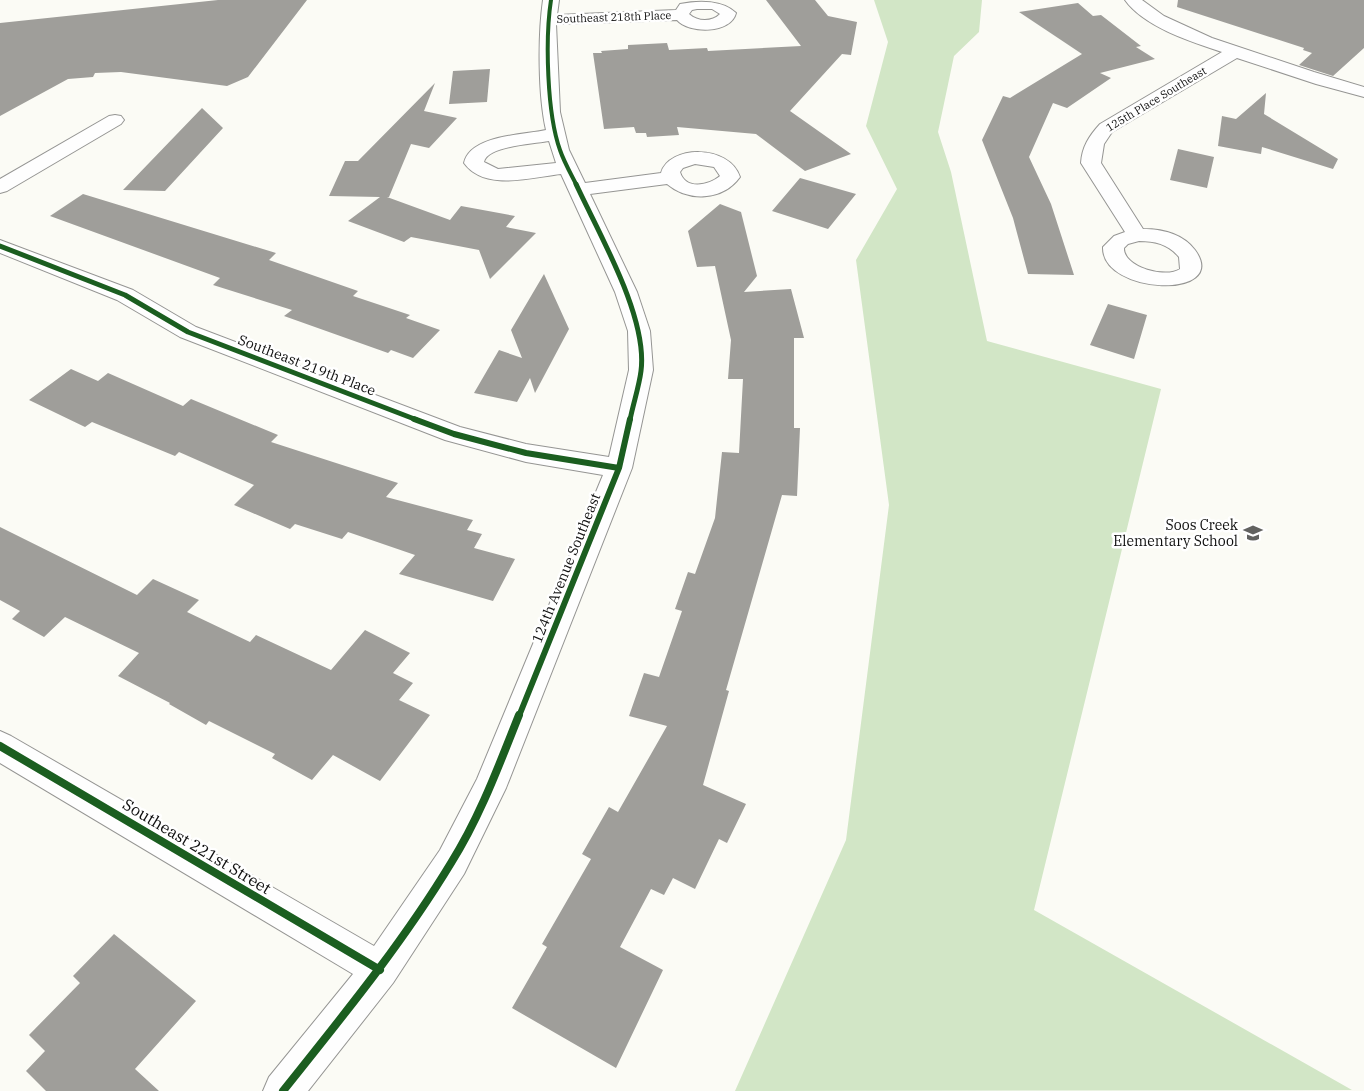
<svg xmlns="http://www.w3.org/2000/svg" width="1364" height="1091" font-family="'IBM Plex Serif',serif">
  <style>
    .forest { fill: #d2e6c6 }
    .building { fill: #9f9e9a }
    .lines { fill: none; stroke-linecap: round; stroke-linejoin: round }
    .minor-casing { stroke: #959593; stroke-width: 2 }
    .minor { fill: #fefefe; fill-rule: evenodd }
    .cycleway-far3-casing { stroke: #fff; stroke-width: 5.5 }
    .cycleway-far2-casing { stroke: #fff; stroke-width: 8 }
    .cycleway-far1-casing { stroke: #fff; stroke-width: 9 }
    .cycleway-casing { stroke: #fff; stroke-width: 11 }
    .cycleway-far3 { stroke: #1b5e20; stroke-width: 4 }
    .cycleway-far2 { stroke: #1b5e20; stroke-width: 5 }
    .cycleway-far1 { stroke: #1b5e20; stroke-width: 6 }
    .cycleway { stroke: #1b5e20; stroke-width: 8 }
    .labels { text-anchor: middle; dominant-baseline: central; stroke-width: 5; stroke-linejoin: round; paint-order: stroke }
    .far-street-label { font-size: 11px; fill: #0f0f0f; stroke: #fff }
    .street-label { font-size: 14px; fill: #0f0f0f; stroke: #fff }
    .poi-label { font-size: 14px; fill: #0f0f0f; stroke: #fff; text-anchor: end }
    .near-street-label { font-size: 16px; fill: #0f0f0f; stroke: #fff }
  </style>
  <rect width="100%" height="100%" fill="#fbfbf5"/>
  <!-- forest -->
  <path class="forest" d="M874,0H982L979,32L954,56L938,132L951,172L987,341L1161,389L1034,910L1352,1090L735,1091L846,840L889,505L856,260L897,189L866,126L888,42Z"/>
  <!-- building -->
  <path class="building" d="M218,0H307L248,77L227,86L121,72L95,73L93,77L68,79L0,116V23Z
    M766,0H815L828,16L857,22L851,55L842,54L790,111L851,154L805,171L756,134L677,127L679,135L647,137L646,133H636L634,127L604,129L593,53H602L601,51L628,49V45L667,43L669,50L707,48L708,51L801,46Z
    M1178,0H1364V48L1333,76L1299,65L1312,53L1303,50L1304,48L1177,7Z
    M1078,3L1093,16L1101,15L1141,46L1136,47L1155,59L1100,73L1111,78L1067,108L1053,103L1029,157L1051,204L1074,275L1028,274L1013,218L982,140L1003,96L1010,98L1082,54L1019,12Z
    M490,69L487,102L449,104L453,71Z
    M435,83L424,111L457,118L429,148L411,144L389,197H387L450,220L461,206L515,216L506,227L536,233L490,279L479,250L411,237L404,242L348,221L380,197L329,196L345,161H358Z
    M1266,93L1264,114L1338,159L1333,169L1262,147L1261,154L1218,146L1222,116L1236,119Z
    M202,108L223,128L165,191L123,190Z
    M1178,149L1214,157L1207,188L1170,180Z
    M800,178L856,194L828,229L772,211Z
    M83,194L276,253L269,260L358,291L353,296L410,315L406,318L440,330L413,358L391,350L388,353L284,316L292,310L213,285L220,278L50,216Z
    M720,204L741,212L757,276L744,292L791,289L804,338H794V428H800L797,496L782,495L726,690L729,691L703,785L746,804L727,843L719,839L695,889L673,878L664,895L651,889L620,947L663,970L616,1068L512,1008L547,947L542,944L591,859L582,854L609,807L618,812L667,726L629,716L644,673L659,677L682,611L675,609L688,572L695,574L715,518L722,452L739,453L743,379H728L731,340L715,266L697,267L688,231Z
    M544,274L569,329L535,393L530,378L517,402L474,393L499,350L522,358L511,330Z
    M1108,304L1147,315L1134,359L1090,345Z
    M71,369L98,381L108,373L183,406L191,399L278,435L271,442L398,483L386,497L473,520L467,530L482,534L474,548L515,559L493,601L399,574L415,555L348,532L342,539L295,524L290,529L234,505L254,485L179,452L175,456L92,422L85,427L29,400Z
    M0,527L137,595L153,579L199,600L187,612L250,642L256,635L331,670L365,630L410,653L393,673L413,683L399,700L430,715L380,781L333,755L312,780L272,758L275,754L209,721L206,725L169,704L170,703L118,676L139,653L65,617L44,637L12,619L20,611L0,600Z
    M114,934L196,1001L135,1069L159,1091H46L26,1071L45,1051L29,1035L80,983L73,976Z"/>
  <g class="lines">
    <!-- minor casing -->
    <g class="minor-casing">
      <path id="minor" d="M543,0H559L557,15L676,10L680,4C699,0 723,0 736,13C731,34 689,34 677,20L556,24L560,112L569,150L585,183L661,173C669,145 729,144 740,177C723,201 688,202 667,184L590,194L637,292L650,331L653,370L632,468L506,788L464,874L393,983L308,1091H263L269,1077L353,974L0,763V731L11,736L374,946L440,850L477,779L603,475L526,462L445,440L180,337L117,300L0,253V240L133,290L196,327L460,427L526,444L609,457L629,370L628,331L615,292L561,174C532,177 485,192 464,163C470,135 523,135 546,130C538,95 538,35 543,0ZM697,9H712L720,14C712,22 698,22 689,14L692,10ZM549,141L556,163L498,169L484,162C487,146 534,144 549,141ZM695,164L714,167L720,176C709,185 686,191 680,172L683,168Z
        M1125,0H1142L1164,16L1212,38L1314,72L1364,87V97L1316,84L1237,58L1112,132L1104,144L1101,163L1143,229C1162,229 1183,234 1195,250C1231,300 1101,295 1103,247L1114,236L1125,232L1081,163C1082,147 1089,136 1100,124L1222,52C1192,42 1144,27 1125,0ZM1139,241C1155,241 1168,244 1179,257L1180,269C1166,279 1123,267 1124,248L1128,244Z
        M115,115L121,116L124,120L121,124L7,191L0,193V179L109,116Z"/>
    </g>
    <!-- minor -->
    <use href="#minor" class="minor"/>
    <!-- cycleway-far3 casing -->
    <g class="cycleway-far3-casing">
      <path id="cycleway-far3" d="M551,0C545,39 547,114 560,150C564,162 571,174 577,186"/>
    </g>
    <!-- cycleway-far2 casing -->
    <g class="cycleway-far2-casing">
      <path id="cycleway-far2" d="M576,184C599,234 648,317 641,371C639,387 633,404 630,420
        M0,246L125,295L188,332L417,420"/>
    </g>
    <!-- cycleway-far1 casing -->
    <g class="cycleway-far1-casing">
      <path id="cycleway-far1" d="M414,419L454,434L526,453L619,468
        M519,716L619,468L630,419"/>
    </g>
    <!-- cycleway casing -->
    <g class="cycleway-casing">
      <path id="cycleway" d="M0,746L380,970
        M283,1091C342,1017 402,944 451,863C480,817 499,765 519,715"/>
    </g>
    <!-- cycleway-far3 -->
    <use href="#cycleway-far3" class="cycleway-far3"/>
    <!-- cycleway-far2 -->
    <use href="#cycleway-far2" class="cycleway-far2"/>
    <!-- cycleway-far1 -->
    <use href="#cycleway-far1" class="cycleway-far1"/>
    <!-- cycleway -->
    <use href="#cycleway" class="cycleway"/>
  </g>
  <!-- icons -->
  <defs>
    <g id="school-bare" transform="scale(1.5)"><path d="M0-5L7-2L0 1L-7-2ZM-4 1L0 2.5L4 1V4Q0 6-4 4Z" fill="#626260" stroke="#fff" stroke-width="2.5" paint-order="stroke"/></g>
  </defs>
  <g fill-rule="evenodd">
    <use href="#school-bare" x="1253" y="533"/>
  </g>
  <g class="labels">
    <!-- far-street labels -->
    <g class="far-street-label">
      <text transform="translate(614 17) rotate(-2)">Southeast 218th Place</text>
      <text transform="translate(1156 99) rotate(-31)">125th Place Southeast</text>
    </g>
    <!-- street labels -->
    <g class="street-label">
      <text transform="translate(307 365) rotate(21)">Southeast 219th Place</text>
      <text transform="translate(566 568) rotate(-68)">124th Avenue Southeast</text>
    </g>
    <!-- poi labels -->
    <g class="poi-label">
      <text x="1238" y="525">Soos Creek<tspan x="1238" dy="16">Elementary School</tspan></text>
    </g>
    <!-- near-street labels -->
    <g class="near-street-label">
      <text transform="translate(197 846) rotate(31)">Southeast 221st Street</text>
    </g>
  </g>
</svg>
